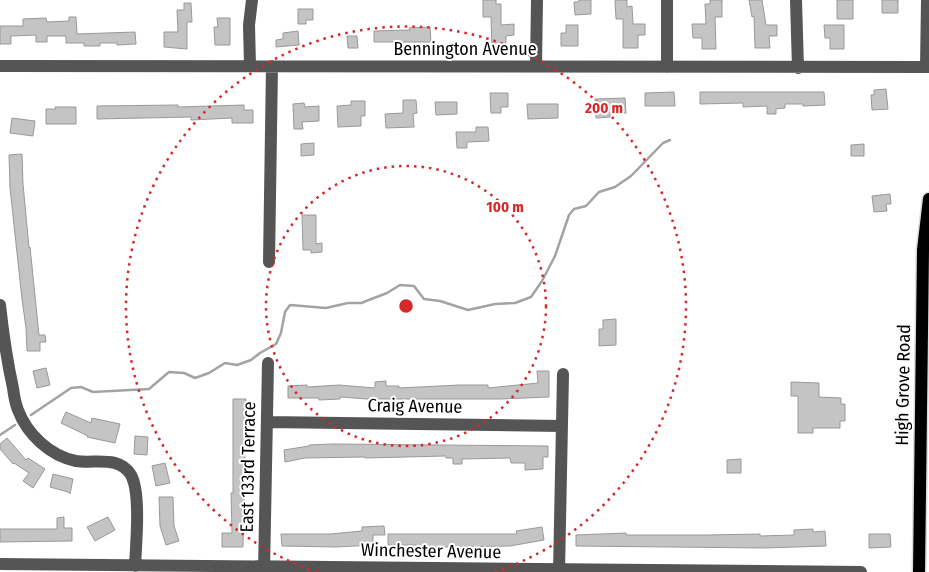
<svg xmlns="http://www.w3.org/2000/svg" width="929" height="572" font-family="'Fira Sans Condensed',sans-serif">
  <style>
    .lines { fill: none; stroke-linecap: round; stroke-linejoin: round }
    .stream { stroke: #a3a3a3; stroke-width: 2.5 }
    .building { fill: #c4c4c4; stroke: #999 }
    .major-casing { stroke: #dbdbdb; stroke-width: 15 }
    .minor { stroke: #555; stroke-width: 12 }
    .major { stroke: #000; stroke-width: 12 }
    .ring { fill: none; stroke: #d62828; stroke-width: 2.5; stroke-dasharray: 2.5 5 }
    .labels { text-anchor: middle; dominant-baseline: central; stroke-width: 4; stroke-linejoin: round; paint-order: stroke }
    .street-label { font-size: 18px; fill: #000; stroke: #fff }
    .centre { fill: #d62828; stroke: #fff; stroke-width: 2.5 }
    .ring-label { font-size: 15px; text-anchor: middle; font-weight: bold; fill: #d62828; stroke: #fff; stroke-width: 4; stroke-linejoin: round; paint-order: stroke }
  </style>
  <rect width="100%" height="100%" fill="#fff"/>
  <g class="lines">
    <!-- stream -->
    <path class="stream" d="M31,415L71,388L81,387L93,392L149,389L169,372L184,373L195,378L209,373L225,363L237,365L251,360L260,353L276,344L281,333L285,312L290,305L326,308L348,303H361L387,293L400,285L414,286L424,299L440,301L468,310L495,304L515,303L531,297L542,281L555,256L569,215L574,209L586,206L599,192L615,187L631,176L663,143L670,140
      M0,435L15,425"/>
  </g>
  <!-- building -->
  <path class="building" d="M483,0H496V4H501V25L514,24V35L506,36V48H492L491,17H483Z
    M579,0H591V14L575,15L574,2H579Z
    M615,0H627V7L632,6L633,24H645V35H638V48H623V19H616Z
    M710,0H722V17H715L716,49H702V38H693L692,24H706L705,4H710Z
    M749,0H762L766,25H777V36H769L770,48H755L754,16L752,17Z
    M837,0H853V19H837Z
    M882,0H898V13H882Z
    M184,3H191L192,22H187V49L164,47V32H178L177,10H184Z
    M298,9H313V20H306V24H298Z
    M69,17H76L77,34L135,32L136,44L117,45V43H100V46H84V43H66V36H47V42H36V35L11,36V44H0V26H23V19L46,18L47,22L69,21Z
    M217,18H230V45H215L214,27H218Z
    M566,25H578V46H561V33H566Z
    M824,25H844V49H830V38H825Z
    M430,27L431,42H374V31L410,30L409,28Z
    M298,31L299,45L276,47V40L283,39V33Z
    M347,36H357L358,48H348Z
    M886,89L888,109L872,110L871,95H874V90Z
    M674,92L675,106H645V93Z
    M700,92H824L825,105L803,106V104H785V108L776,109V114H767V106L743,107V103L700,104Z
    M490,93H508V107H501V113H491Z
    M625,98L626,113L610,114V117L596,118L595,99Z
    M403,100H416L417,113L413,114L414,127L386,128L385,114L403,113Z
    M351,101H365V116H361V126L338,127L337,106L351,105Z
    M435,102H457V114L436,115Z
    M304,103L305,107L319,106V121L302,122L303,129H294L293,104Z
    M527,104H558V118L528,119Z
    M178,105V107L244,105V110H253V123H232V118L191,120V117L97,119V106Z
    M55,107H76V124H46V109H56Z
    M12,118L35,121L33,136L10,133Z
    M476,127H488L489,141L467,142V148H457L456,132H476Z
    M314,143V155L301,156V144Z
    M864,144V156H851V145Z
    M22,154L23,184L29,248L30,247L39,335H45L46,342H40V351H27L26,328L22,299L10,188L9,155Z
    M890,194L891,204H886L887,211L874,212L872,196Z
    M302,215H316V244L322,243V252L311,253V250H303Z
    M616,319V345L599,346V329H603V320Z
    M46,368L50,385L37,388L33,371Z
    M537,371H549V397L500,399H367L340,397V399L319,400V398H288V386L307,385V387L339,385L375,388V382L386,381V386H399V388L459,385H488V388L538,383Z
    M791,382L819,383V397L841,398V404H845V421H840V428H813V433H798V396H791Z
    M233,399H246L243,547H222V533H232L231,493H233Z
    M66,412L91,423L92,418L120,424L115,443L87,437L88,436L61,423Z
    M135,436L148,437L147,455L134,454Z
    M7,438L26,460L28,458L45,469L33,488L23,481L29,473L14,463L13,464L0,449V444Z
    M333,444L548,446V457H543V469L525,470V463H511L510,458L462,459V464H453V458H446V456L365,458V457L305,458L285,462L284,450L309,446V445Z
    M741,459V473H727V460Z
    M165,463L170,483L156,486L152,466Z
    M53,474L73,479L70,494L68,492L50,487Z
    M159,497H173L174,526L179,541L166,545L160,526Z
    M64,517V528H72V541L0,542V529H57V518Z
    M108,517L115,530L95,541L87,527Z
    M384,526L385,535H373V545L336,547L282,546L281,534H330L362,531V527Z
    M542,527L544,540L510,546L450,547H416V545H388V534H517L516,531Z
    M813,529V532L825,531L826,546L765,548L576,546V535L626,533V535H707L760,534V536L794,535V530Z
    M869,534H890L891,547L869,548Z"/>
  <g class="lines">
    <!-- major casing -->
    <g class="major-casing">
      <path id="major" d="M919,572L923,250L929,199"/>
    </g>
    <!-- minor -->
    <path class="minor" d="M667,0V67
      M796,0L798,68
      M0,66L929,67
      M250,66L249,25L252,0
      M536,66L537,0
      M926,67L927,0
      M269,262L272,66
      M0,305C3,333 7,361 13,388C14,395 15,403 18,410C27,434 50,456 76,461C95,464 119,455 131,475C141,493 136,544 135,566
      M267,422L562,426
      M0,564L861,572
      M264,572L268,363
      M559,572L563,374"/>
    <!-- major -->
    <use href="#major" class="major"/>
  </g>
  <!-- distance rings -->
  <g class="ring">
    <circle cx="406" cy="306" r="140"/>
    <path d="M317 572A280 280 0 1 1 495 572"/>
  </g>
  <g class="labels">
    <!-- street labels -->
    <g class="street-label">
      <text x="465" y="49">Bennington Avenue</text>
      <text transform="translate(903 385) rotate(-89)">High Grove Road</text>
      <text transform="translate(415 406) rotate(1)">Craig Avenue</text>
      <text transform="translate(248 467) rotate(-89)">East 133rd Terrace</text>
      <text transform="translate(431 551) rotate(1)">Winchester Avenue</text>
    </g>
  </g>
  <circle cx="406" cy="306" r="8" class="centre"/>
  <g class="ring-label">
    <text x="604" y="113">200 m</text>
    <text x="505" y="212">100 m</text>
  </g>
</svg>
